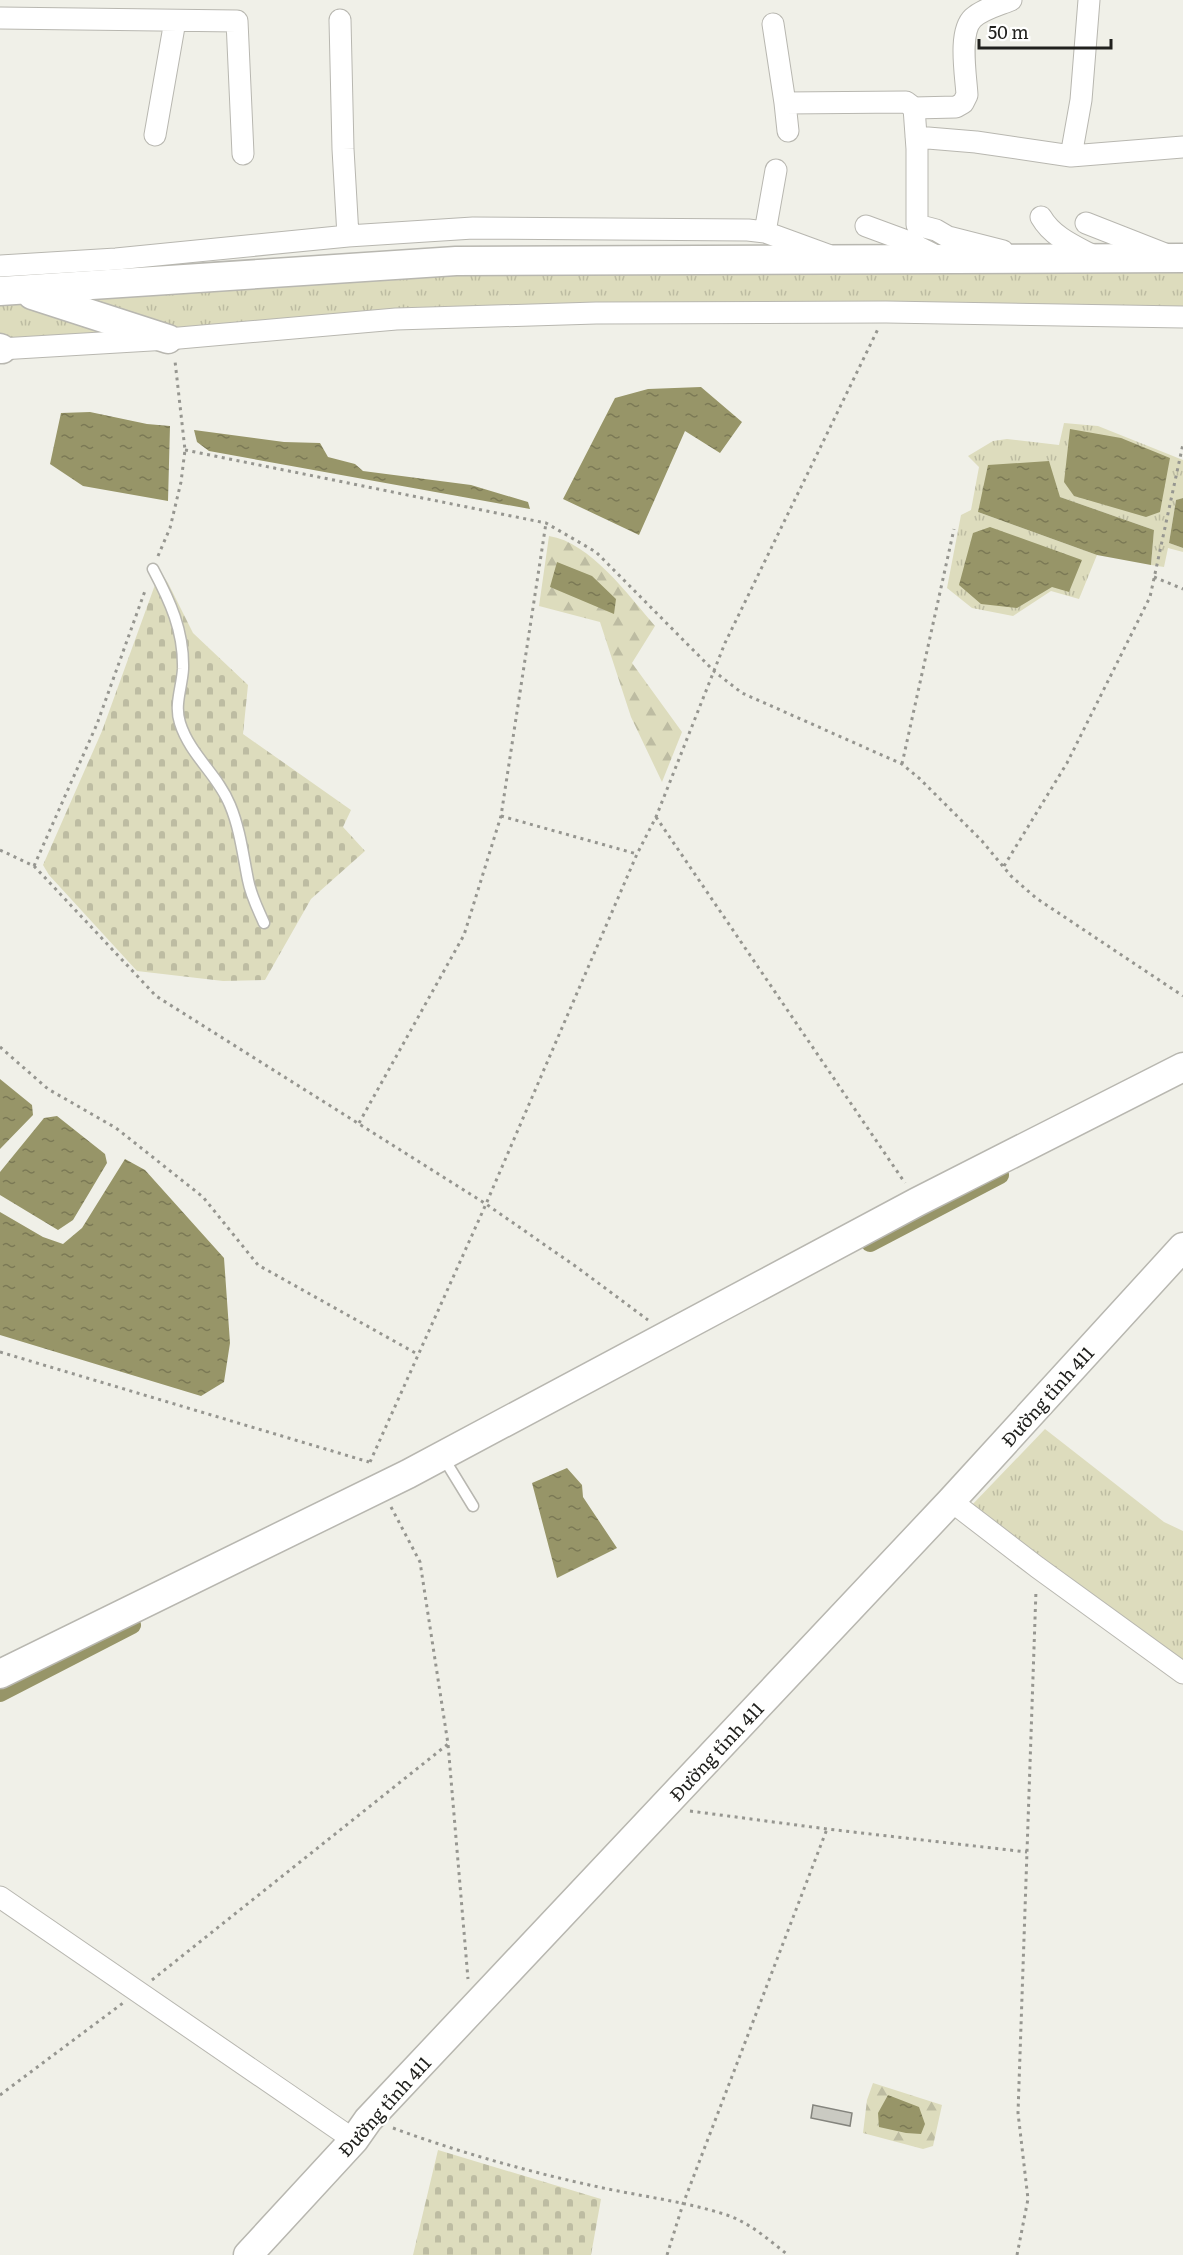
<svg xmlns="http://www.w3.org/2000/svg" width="1183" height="2255" font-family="Literata,serif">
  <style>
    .grass { fill: url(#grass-tufts) }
    .forest { fill: url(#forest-firs) }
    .cemetery { fill: url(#cemetery-stones) }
    .water { fill: url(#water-ripples) }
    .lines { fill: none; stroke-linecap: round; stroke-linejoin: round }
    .canal { stroke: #979568; stroke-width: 18 }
    .building { fill: #cacac2; stroke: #84847d; stroke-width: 1.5 }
    .service-casing { stroke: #b8b7b0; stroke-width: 13 }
    .minor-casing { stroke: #b8b7b0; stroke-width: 23 }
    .secondary-casing { stroke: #b8b7b0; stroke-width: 31 }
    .path { stroke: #969690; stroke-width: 3; stroke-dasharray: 3 4.5; stroke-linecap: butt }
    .service { stroke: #fff; stroke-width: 10 }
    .minor { stroke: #fff; stroke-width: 21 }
    .secondary { stroke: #fff; stroke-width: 28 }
    .labels { text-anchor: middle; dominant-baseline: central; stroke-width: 4.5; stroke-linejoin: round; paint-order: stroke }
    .street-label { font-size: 18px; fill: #21211e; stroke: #fffffe }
  </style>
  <defs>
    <pattern id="grass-tufts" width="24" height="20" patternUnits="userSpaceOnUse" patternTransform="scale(1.5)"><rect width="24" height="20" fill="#dddcbd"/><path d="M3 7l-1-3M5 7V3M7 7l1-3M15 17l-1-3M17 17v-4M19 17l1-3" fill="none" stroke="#bdbca2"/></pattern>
    <pattern id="forest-firs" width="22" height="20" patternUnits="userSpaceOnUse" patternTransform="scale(1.5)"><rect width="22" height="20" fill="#dddcbd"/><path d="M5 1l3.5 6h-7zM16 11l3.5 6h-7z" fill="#bdbca2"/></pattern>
    <pattern id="cemetery-stones" width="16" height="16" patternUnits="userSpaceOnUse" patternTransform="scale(1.5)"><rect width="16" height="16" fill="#dddcbd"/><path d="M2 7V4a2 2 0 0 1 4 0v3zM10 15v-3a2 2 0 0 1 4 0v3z" fill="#bdbca2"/></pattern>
    <pattern id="water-ripples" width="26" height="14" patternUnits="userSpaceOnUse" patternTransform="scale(1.5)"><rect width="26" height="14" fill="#979568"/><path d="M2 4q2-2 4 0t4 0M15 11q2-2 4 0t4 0" fill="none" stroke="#7b7955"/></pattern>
  </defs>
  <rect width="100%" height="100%" fill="#f0f0e8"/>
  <!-- grass -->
  <path class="grass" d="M508,265L1183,266V313L924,310L172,334L57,297Z
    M0,296L137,336L0,344Z
    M1064,423L1098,426L1183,460V498L1176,500L1169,543L1183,548V552L1168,548L1164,567L1151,565L1154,530L1060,497L978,512L1097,555L1079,599L1051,591L1013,616L972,608L947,588L961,515L971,510L979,467L968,456L993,441L1007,439L1059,445Z
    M1045,1429L1164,1522L1183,1531V1663L971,1506Z"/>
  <!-- forest -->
  <path class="forest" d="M549,536C590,542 629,596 655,626L632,663L682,732L662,782L631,717L600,622L539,606Z
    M873,2083L942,2105L933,2146L923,2149L863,2133L867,2100Z"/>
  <!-- cemetery -->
  <path class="cemetery" d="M160,571L168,583L193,633L248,685L243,734L351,810L343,827L365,851L311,899L265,980L223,981L137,971L49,875L43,865L102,731Z
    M438,2150L601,2199L591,2255H413Z"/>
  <!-- water -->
  <path class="water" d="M701,387L742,422L720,453L685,431L639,535L563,499L615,398L648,389Z
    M90,412L147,424L170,426L168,501L83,486L50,464L61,413Z
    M1070,429L1121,438L1170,458L1160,512L1146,517L1074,496L1064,482Z
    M194,430L284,442L320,443L328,457L355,464L363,471L471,485L528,502L530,509L209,451L197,442Z
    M1049,461L1060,497L1154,530L1151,565L1097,555L978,512L988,465Z
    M1183,498V548L1169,543L1176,500Z
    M990,527L1082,560L1069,592L1052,587L1017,608L981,604L959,585L973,533Z
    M557,562L592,576L616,599L614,614L550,587Z
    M0,1079L32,1105L33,1115L0,1149Z
    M57,1116L105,1154L107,1163L73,1220L58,1230L0,1195V1172L44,1118Z
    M125,1159L145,1170L224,1258L230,1343L224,1382L201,1396L0,1335V1212L43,1237L63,1244L82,1228Z
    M567,1468L582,1485L583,1497L617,1548L557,1578L532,1483Z
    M888,2095L919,2107L925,2124L921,2134L906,2133L879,2127L878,2113Z"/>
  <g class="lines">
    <!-- canal -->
    <path class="canal" d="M870,1243L1000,1175
      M0,1693L132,1625"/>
  </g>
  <!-- building -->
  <path class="building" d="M813,2105L852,2113L850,2126L811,2118Z"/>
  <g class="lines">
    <!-- service casing -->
    <g class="service-casing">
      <path id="service" d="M153,569C170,601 184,631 183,669C182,687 174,705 180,723C190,755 218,775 230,805C240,829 243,855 248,880C251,896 258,909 264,923
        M443,1457L473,1506"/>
    </g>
    <!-- minor casing -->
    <g class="minor-casing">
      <path id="minor" d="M1089,0L1081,100L1071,156L1183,147
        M0,18L237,21L243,154
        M340,20L343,149L348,236
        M773,24L785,103L788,131
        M785,103L906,102L914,108L917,149V225L936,230L948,237L1003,251
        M914,108L956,107L963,103L967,95C966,76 958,32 973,18C983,9 999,5 1011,0
        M155,135L175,21
        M916,137L976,142L1071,156
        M1041,217C1053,238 1077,247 1097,258
        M1086,223L1165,254
        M866,226L904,240L938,257
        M765,232L776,170
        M0,266L116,259L348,236L473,228L748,230L765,232L828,255
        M0,349L168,339L396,319L596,313L886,312L1183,317
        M951,1501L1037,1567L1183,1673
        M0,1897L354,2140"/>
    </g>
    <!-- secondary casing -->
    <g class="secondary-casing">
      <path id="secondary" d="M0,291L456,261L1183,258
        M32,295L168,339
        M0,348L2,349
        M0,1674L408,1474L917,1202L1183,1067
        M248,2255L354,2140L368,2120L951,1501L1183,1247"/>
    </g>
    <!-- path -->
    <path class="path" d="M185,450L546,523L596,552L715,672L742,693L902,764L920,779L982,841L1011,876L1036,898L1183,996
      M158,556L170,528L181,482L185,450L175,361
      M1154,577L1183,589
      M902,764L954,529
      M501,816L637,854
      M656,817L905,1183
      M0,850L34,866L156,996L486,1204L578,1268L648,1320
      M34,866L97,724L146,588
      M1004,866L1067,763L1150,597L1183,444
      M0,1047L48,1089L116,1128L203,1197L258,1265L419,1355
      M359,1123L464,935L501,816L546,523
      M0,1352L369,1462
      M370,1462L486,1204L637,854L656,817L725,643L878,329
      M391,1507L420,1562L448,1744L468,1979
      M690,1811L827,1829L1027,1852
      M152,1980L448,1744
      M0,2095L123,2003
      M393,2128C458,2152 526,2171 594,2186C638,2196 684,2201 727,2215C750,2223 769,2240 788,2255
      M667,2255L683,2204L827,1829
      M1017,2255L1028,2199L1018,2113L1036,1590"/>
    <!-- service -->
    <use href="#service" class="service"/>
    <!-- minor -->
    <use href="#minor" class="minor"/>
    <!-- secondary -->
    <use href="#secondary" class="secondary"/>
  </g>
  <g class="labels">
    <!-- street labels -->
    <g class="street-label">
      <text transform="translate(1047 1396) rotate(-48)">Đường tỉnh 411</text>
      <text transform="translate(716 1751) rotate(-47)">Đường tỉnh 411</text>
      <text transform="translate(384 2106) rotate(-48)">Đường tỉnh 411</text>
    </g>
  </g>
  <!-- scale -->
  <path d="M979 39v9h132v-9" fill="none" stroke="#21211e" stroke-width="3"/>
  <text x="988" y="39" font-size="18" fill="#21211e" stroke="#fffffe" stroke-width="4.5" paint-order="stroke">50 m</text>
</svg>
